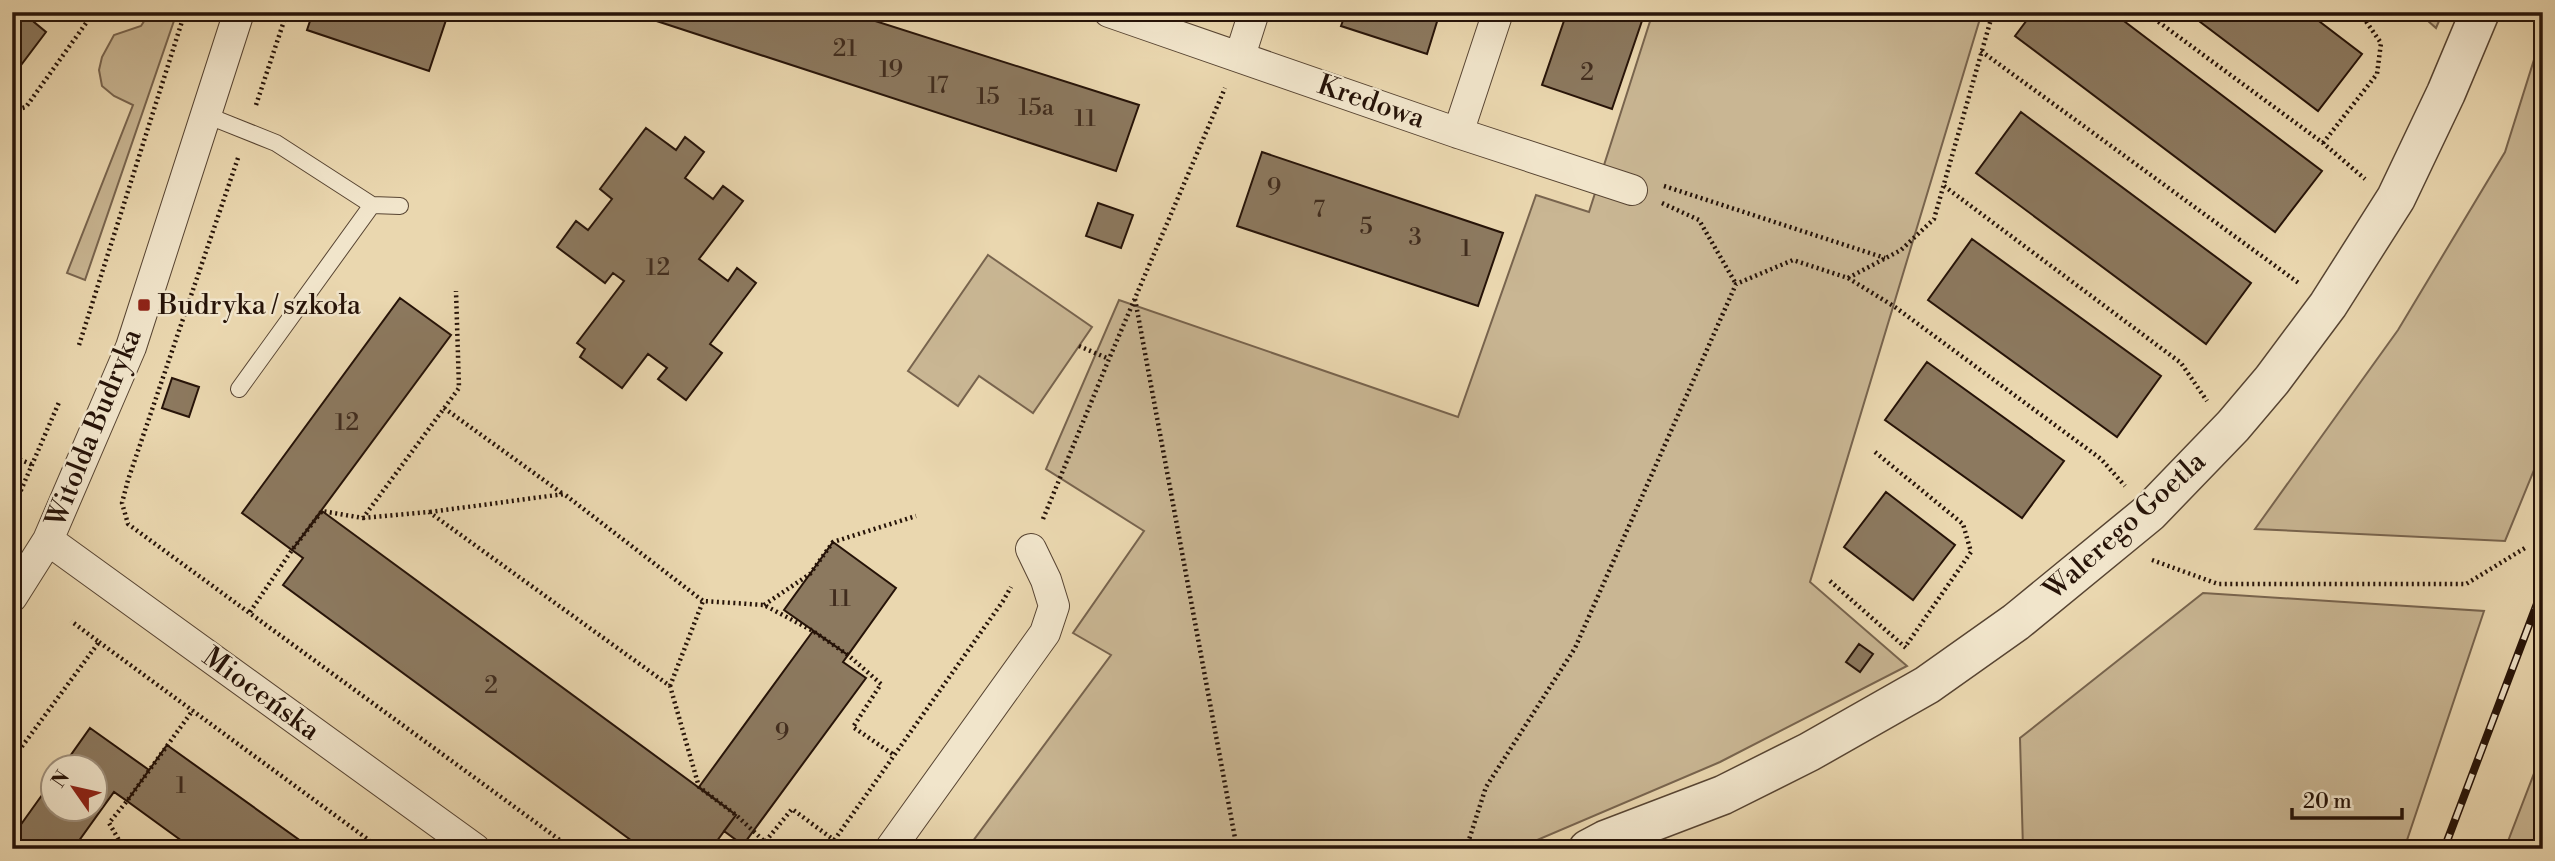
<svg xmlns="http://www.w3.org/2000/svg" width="2555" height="861" font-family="'Libre Bodoni',serif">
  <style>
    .green { fill: #c9b693; stroke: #78644e; stroke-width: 2 }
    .building { fill: #8c795f; stroke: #261308; stroke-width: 2 }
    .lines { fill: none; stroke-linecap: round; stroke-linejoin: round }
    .service-casing { stroke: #574432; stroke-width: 18 }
    .minor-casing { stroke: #574432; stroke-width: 32 }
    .tertiary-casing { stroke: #574432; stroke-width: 41 }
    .path { stroke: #261308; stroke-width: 4.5; stroke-dasharray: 2 3.5; stroke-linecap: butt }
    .service { stroke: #f1e5cb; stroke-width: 16 }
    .minor { stroke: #f1e5cb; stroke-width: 30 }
    .tertiary { stroke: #f1e5cb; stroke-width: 38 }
    .rail-casing { stroke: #261308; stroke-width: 8 }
    .rail { stroke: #f1e5cb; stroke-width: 5; stroke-dasharray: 16; stroke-linecap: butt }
    .poi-dot { fill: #8f2418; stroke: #f1e5cb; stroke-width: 2.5 }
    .labels { text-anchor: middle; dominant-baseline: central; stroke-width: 5; stroke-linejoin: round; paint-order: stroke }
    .number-label { font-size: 24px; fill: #402c1e }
    .street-label { font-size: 28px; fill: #261308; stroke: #f1e5cb }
    .poi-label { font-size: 28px; fill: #261308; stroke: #f1e5cb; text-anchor: start }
  </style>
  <rect width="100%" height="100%" fill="#ead7af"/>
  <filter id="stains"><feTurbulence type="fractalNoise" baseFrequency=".00286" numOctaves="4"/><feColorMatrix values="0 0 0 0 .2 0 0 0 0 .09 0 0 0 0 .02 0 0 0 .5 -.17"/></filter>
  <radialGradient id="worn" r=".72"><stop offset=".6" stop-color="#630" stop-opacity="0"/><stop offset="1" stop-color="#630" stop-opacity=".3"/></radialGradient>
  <!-- green -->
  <path class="green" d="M150,12H177L85,280L67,273L133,105L114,96L102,86L99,70L102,57L114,35L141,26Z
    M1653,12H1982L1810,582L1907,666L1720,762L1516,849H967L1111,655L1073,633L1144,531L1046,469L1119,300L1458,417L1536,195L1589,212Z
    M2418,12H2443L2436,28Z
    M2543,31V448L2505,541L2255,529L2398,330L2505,152Z
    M988,255L1092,327L1033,413L979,376L958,406L908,371Z
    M2203,593L2484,611L2404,849H2023L2020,738Z
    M2543,750V849H2505Z"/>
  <!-- building -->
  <path class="building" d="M12,12H41L34,22L46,32L12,77Z
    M313,12H444L448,14L429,71L307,30Z
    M629,12H847L1139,105L1116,171Z
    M1346,12H1440L1427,54L1341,26Z
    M1567,12H1645L1612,109L1542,85Z
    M2033,12H2112L2322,171L2275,232L2015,36Z
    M2187,12H2307L2362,54L2318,111Z
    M2021,112L2251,283L2206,344L1976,173Z
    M646,128L676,150L685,137L704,152L685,178L713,199L723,186L743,201L699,259L728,281L737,268L756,283L710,344L722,353L686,400L658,379L667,368L648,354L622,388L580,357L585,349L577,343L624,281L613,273L605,283L557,247L576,221L588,230L612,199L600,189Z
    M1262,152L1503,233L1478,306L1237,226Z
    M1098,203L1133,215L1121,248L1086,236Z
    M1972,239L2161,376L2117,437L1928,300Z
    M400,298L451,335L292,550L242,513Z
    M1927,362L2064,461L2022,518L1885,420Z
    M172,378L199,387L189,417L162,408Z
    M1886,492L1955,545L1913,600L1844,547Z
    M322,511L736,815L711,849H643L283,585L303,558L292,550Z
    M833,542L896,588L848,655L784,610Z
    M813,631L848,655L843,662L866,678L743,845L724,831L736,815L699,787Z
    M1859,644L1873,654L1860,672L1846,662Z
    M90,728L149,770L127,801L114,792L73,849H12V837L52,781V808H94V766H63Z
    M167,745L312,849H193L127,801Z"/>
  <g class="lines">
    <!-- service casing -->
    <g class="service-casing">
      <path id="service" d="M206,115L276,143L372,205L400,206
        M239,389L372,205"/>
    </g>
    <!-- minor casing -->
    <g class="minor-casing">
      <path id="minor" d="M1109,12L1458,133L1632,190
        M1240,56L1254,12
        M1458,133L1498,12
        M48,540L475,849
        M12,597L48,540L131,347L239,12
        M890,849L1045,633L1054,606L1046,580L1031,549"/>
    </g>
    <!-- tertiary casing -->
    <g class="tertiary-casing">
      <path id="tertiary" d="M1588,849L1605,840L1723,795L1809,752L1927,685L2016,622L2149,513L2233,426L2272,380L2328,305L2396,198L2446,93L2480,12"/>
    </g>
    <!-- path -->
    <path class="path" d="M2145,12L2323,143L2365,179
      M1981,51L2300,284
      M256,105L287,12
      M12,111L26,107L94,12
      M2323,143L2377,74L2381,43L2365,20L2357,12
      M238,158L128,480L122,503L128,524L572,849
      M1664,186L1885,258
      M1944,186L2181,363L2207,401
      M1662,203L1699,220L1736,284
      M1848,278L1901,250L1934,219L1993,12
      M1135,299L1237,849
      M79,345L185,12
      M1079,346L1109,359
      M444,408L563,494
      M12,451L21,460L33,465
      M1875,452L1963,524L1971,552L1905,647
      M12,511L60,400
      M430,512L564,494L703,601L764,605L813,631L848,655L881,684L853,727L894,755
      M363,518L429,512L670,686L699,787L736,815L765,842L792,809L834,840
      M1043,519L1109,359L1225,88
      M2152,560L2218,584H2466L2525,548
      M1830,581L1906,648
      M764,605L810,574L833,542L916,516
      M250,612L292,550L322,511L363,518L459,388L456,291
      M99,642L381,849
      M670,686L703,601
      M12,760L99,642L71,621
      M124,849L109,823L127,801L193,710
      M828,849L1003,601L1011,587
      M1466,849L1486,787L1575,648L1736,284L1793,260L1848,278L1895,307L2101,459L2125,486"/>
    <!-- service -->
    <use href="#service" class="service"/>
    <!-- minor -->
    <use href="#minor" class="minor"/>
    <!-- tertiary -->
    <use href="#tertiary" class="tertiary"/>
    <!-- rail casing -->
    <g class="rail-casing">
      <path id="rail" d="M2444,849L2543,588"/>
    </g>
    <!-- rail -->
    <use href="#rail" class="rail"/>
  </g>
  <!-- markers -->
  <rect class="poi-dot" x="137" y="298" width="14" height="14" rx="3.5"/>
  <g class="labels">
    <!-- number labels -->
    <g class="number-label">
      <text x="845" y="49">21</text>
      <text x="891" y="70">19</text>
      <text x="1587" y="73">2</text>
      <text x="938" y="86">17</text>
      <text x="988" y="97">15</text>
      <text x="1036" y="108">15a</text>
      <text x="1085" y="119">11</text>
      <text x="1274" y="188">9</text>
      <text x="1319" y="210">7</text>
      <text x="1366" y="227">5</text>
      <text x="1415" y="238">3</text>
      <text x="1466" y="249">1</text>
      <text x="658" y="268">12</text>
      <text x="347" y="423">12</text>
      <text x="840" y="599">11</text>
      <text x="491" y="686">2</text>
      <text x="782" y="733">9</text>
      <text x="181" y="786">1</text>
    </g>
    <!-- street labels -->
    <g class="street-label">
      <text transform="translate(1371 102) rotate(19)">Kredowa</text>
      <text transform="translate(94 428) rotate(-68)">Witolda Budryka</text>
      <text transform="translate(2125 526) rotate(-42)">Walerego Goetla</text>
      <text transform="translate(261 694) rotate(36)">Mioceńska</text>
    </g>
    <!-- poi labels -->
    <g class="poi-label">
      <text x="158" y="305">Budryka / szkoła</text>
    </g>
  </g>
  <!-- margin -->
  <rect width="2555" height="861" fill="none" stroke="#ead7af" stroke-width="42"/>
  <rect x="14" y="14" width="2527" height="833" fill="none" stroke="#261308" stroke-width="3.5"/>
  <rect x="21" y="21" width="2513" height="819" fill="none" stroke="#261308" stroke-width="2"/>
  <!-- north arrow -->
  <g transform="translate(74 788) rotate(304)"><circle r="33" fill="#f1e5cb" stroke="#a0917d" stroke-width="2"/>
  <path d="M0-5L12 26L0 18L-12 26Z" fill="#8f2418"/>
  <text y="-10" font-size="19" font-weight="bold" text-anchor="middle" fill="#261308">N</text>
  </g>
  <!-- scale -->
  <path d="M2292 808v10h110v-10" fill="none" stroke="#261308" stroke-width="3.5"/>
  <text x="2303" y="808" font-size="21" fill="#261308" stroke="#f1e5cb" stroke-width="5" paint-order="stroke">20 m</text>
  <rect width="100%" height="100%" filter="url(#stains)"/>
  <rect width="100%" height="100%" fill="url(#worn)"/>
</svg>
